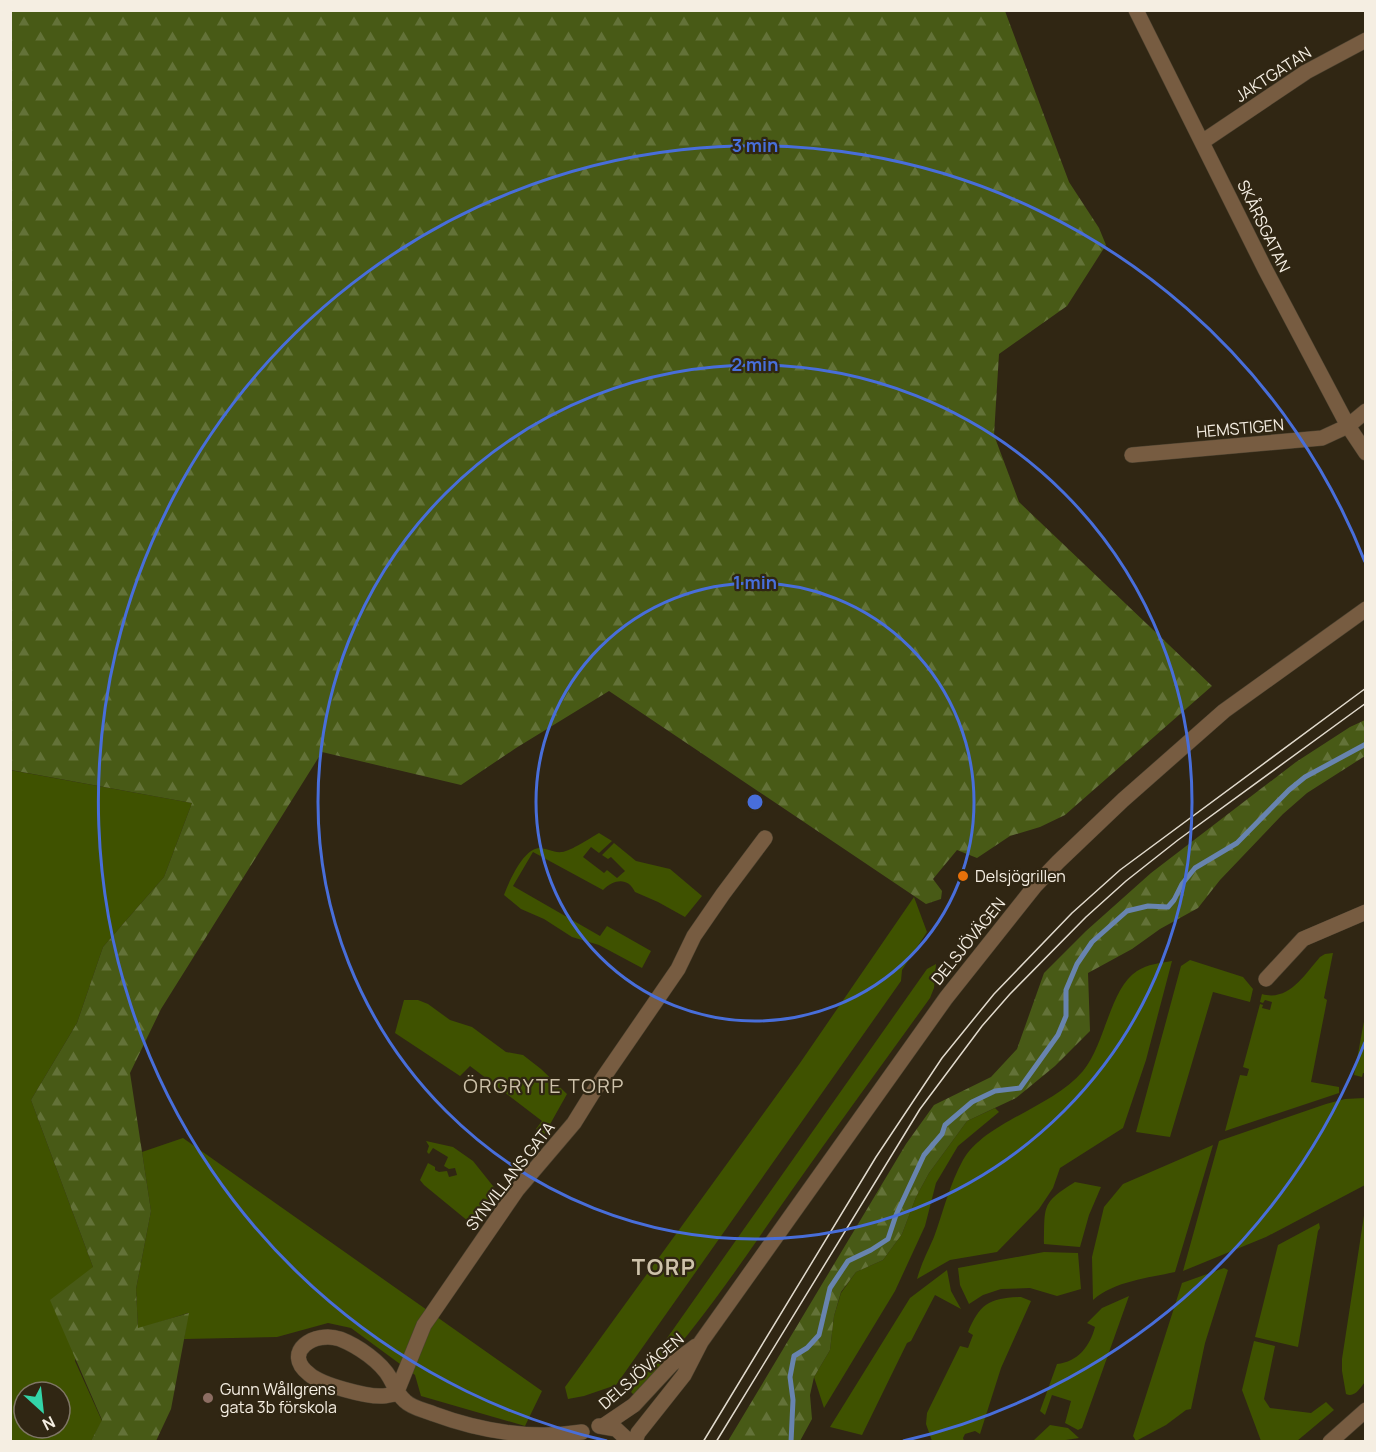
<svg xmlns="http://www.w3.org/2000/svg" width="1376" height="1452" font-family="Manrope,sans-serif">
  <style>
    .green { fill: #3f5200; fill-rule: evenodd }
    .forest { fill: url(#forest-firs) }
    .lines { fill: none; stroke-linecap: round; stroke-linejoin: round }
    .stream { stroke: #6884af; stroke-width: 5 }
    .minor-casing { stroke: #4c4230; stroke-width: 16 }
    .minor { stroke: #775c41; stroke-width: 15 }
    .tram { stroke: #e1dacd; stroke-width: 1.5 }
    .ring { fill: none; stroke: #486eda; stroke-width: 3 }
    .food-dot { fill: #e8710a; stroke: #302613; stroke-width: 2 }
    .education-dot { fill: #8d6e63; stroke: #302613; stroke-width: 2 }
    .labels { text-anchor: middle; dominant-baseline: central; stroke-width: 4.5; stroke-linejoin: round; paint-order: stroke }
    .street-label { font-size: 16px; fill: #f5eee2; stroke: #302613 }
    .poi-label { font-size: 16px; fill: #f5eee2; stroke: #302613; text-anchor: start }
    .quarter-label { font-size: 20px; letter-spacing: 1.5px; fill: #cec2aa; stroke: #302613 }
    .district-label { font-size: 22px; font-weight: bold; letter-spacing: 1.5px; fill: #cec2aa; stroke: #302613 }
    .centre { fill: #486eda; stroke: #302613; stroke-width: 3 }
    .ring-label { font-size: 18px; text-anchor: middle; font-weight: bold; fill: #486eda; stroke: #302613; stroke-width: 4.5; stroke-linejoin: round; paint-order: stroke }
  </style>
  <defs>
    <pattern id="forest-firs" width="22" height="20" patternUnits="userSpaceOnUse" patternTransform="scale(1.5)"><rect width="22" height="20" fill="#485a16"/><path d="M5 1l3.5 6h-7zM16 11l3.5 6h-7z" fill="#637238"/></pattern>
  </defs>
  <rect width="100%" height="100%" fill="#302613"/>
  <!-- green -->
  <path class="green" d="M10,770L192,803L164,877L103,947L77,1023L31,1100L93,1267L75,1361L102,1421L91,1441H11ZM24,1392H60V1428H24Z
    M599,833L612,841L599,853L591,847L583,857L604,873L607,870L617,878L625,871L611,857L608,859L602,855L614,843L636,861L670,869L702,896L685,917L658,902L635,892C628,877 614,879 603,890L533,852L513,886L600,936L607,926L651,951L642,968L599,945L572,937L544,919L521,909L504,895C509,882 523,849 539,848C546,848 554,853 562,852C571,851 590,838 599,833Z
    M914,897L927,932L902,970L901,981L616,1385L584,1396L568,1399L565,1387L800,1063Z
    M1333,953L1324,998L1327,1000L1311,1082L1339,1087V1093L1225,1131L1240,1075L1247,1076L1249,1069L1243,1067L1260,1004L1263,1005L1262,1008L1270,1010L1272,1002L1265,1000L1263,1003L1260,1002L1262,994C1289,1002 1305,974 1320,957L1325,954Z
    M1190,960L1243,977L1253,989L1250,1002L1213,992L1170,1137L1136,1132L1181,966Z
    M1172,961L1146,1060L1123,1128L1060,1168L1053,1188L1039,1209L997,1252L950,1260L917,1279C921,1264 928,1251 934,1237C943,1212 950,1183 963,1160C986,1121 1052,1108 1083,1071C1105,1045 1110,988 1137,971C1148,964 1160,963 1172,961Z
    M936,964L934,988L930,998C884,1062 837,1126 792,1190C742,1261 696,1333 634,1395L631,1392L646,1368L927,969Z
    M404,1000H418L428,1004L450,1020L472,1027L506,1052L523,1055L541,1069L567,1094L544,1135L536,1129L542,1121L470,1066L460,1076L395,1033Z
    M1365,1016V1073H1363L1362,1077L1354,1075Z
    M1365,1098V1185L1266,1237L1183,1271L1219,1141L1326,1104L1345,1099Z
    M995,1108L999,1112L958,1146L936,1183L925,1226L895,1291L824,1408L814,1377L830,1350L834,1316L841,1293L856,1272L883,1260L902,1234L916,1197L929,1173L967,1121Z
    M183,1138L542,1391L525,1426L421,1396L415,1375L351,1328L328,1323L277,1337L184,1339L188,1313L138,1329L136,1289L151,1211L142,1152Z
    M426,1141L453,1147L473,1161L497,1191L482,1217L474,1226L424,1185L420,1180L428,1163L435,1167V1170L439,1172L447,1171L449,1177L457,1175L455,1168L449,1169L444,1166L448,1157L433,1148L429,1154L427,1152L429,1146Z
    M1213,1145L1175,1272C1148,1278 1115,1281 1093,1300L1092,1257L1104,1207L1123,1184Z
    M1075,1182L1101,1187L1089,1215L1080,1247L1044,1244C1045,1206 1041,1203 1075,1182Z
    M1365,1209V1382C1360,1388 1355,1398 1346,1394L1342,1371V1359Z
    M1319,1223L1320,1228L1318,1231L1298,1347L1255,1337L1278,1245Z
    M1044,1252L1078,1253L1081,1289L1057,1296L1030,1288L1001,1289L983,1295L969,1304L960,1285L958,1268Z
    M1224,1268L1228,1270L1205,1343L1191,1409L1186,1410L1166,1425L1136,1441L1133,1436L1182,1283Z
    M947,1270L951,1291L961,1309L935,1295L911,1341L907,1343L862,1435L830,1427L910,1298Z
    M1129,1296L1082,1428L1078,1430L1065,1423L1071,1401L1052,1395L1045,1415L1040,1411L1057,1364C1078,1362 1090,1346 1095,1327L1087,1323L1102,1308Z
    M1021,1297L1031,1301L1001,1368L980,1434L975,1431L965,1434L963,1438L964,1441H932L926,1424L927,1413L960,1346L968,1348L973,1335L968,1332C980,1304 989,1298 1021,1297Z
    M1254,1341L1275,1346L1264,1399L1270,1408L1311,1413L1326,1402L1334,1410L1297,1441H1261L1242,1390Z
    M1050,1425L1068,1428L1079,1438L1059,1441H1033Z"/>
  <!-- forest -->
  <path class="forest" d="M10,11H1005L1069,182L1099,228L1106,245L1067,306L999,354L994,435L1019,502L1212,686L1065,815L1040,827L1010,836L977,858L957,850L933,879L942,891L941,899L926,904L609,691L516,748L461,785L322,752L161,1009L130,1073L151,1211L136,1289L138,1328L189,1313L171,1409L156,1441H91L102,1420L50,1300L93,1267L31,1100L77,1023L103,947L164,877L192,803L11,770Z
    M1365,720V756L1307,793L1283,814L1220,880L1198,908L1160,929L1132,949L1088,973L1090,1031L1055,1066L1016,1098L967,1121L929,1173L916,1197L902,1234L883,1260L856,1272L841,1292L834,1316L830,1350L814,1377L810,1395L812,1419L800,1441H728L906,1144L934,1105L991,1077L1017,1049L1044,973L1086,931L1151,873L1296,762L1350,727Z"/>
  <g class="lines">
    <!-- stream -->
    <path class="stream" d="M791,1442L793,1400L790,1377L794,1356L807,1348L819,1335L830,1288L848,1261L871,1250L888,1239L896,1215L924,1155L942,1134L945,1125L972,1102L995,1091L1020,1088L1058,1035L1066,1016V990L1077,964L1092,942L1127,911L1148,906L1168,907L1174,900L1182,884L1195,868L1237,843L1289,790L1305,777L1366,744"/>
    <!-- minor casing -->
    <g class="minor-casing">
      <path id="minor" d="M1136,10L1265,269L1348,426L1366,453
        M1202,142L1306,72L1366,40
        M1132,455L1322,438L1348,426L1366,411
        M1266,979L1303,939L1366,912
        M396,1394L424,1325L431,1315L517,1190L574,1123L592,1094L678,969L694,936L723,894L765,838
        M396,1394C392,1394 387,1396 383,1396C367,1397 321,1385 309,1374C281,1352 315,1330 340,1339C358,1346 381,1362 390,1378C395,1387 397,1394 405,1401C412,1408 424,1410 434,1414C480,1431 533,1440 582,1432
        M599,1426L616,1429L630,1442
        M603,1426L634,1405L672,1364L696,1346
        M635,1442L638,1433L684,1375L701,1342L946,998L1035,886L1058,862L1123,800L1224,711L1366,609
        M1330,1442L1366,1410"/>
    </g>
    <!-- minor -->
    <use href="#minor" class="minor"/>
    <!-- tram -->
    <path class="tram" d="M703,1442L876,1157L942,1058L994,994L1072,913L1120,870L1366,688
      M716,1442L920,1109L982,1026L1010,994L1086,917L1126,881L1178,840L1366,703"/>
  </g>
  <!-- distance rings -->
  <g class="ring">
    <circle cx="755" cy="802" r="219"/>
    <circle cx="755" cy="802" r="437"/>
    <path d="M1365 1042A656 656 0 0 1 903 1441M607 1441A656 656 0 1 1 1365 562"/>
  </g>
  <!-- markers -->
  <circle class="food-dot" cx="963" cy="876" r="6"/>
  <circle class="education-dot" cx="208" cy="1398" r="6"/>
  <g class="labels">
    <!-- street labels -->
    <g class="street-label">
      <text transform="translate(1273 74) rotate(-33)">JAKTGATAN</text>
      <text transform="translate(1264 226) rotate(64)">SKÅRSGATAN</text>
      <text transform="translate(1240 428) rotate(-5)">HEMSTIGEN</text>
      <text transform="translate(968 941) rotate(-51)">DELSJÖVÄGEN</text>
      <text transform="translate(510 1176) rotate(-52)">SYNVILLANS GATA</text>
      <text transform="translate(641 1371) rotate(-41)">DELSJÖVÄGEN</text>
    </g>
    <!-- poi labels -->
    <g class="poi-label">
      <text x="975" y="876">Delsjögrillen</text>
      <text x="220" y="1389">Gunn Wållgrens<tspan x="220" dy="18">gata 3b förskola</tspan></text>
    </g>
    <!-- quarter labels -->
    <g class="quarter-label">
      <text x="544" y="1085">ÖRGRYTE TORP</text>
    </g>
    <!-- district labels -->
    <g class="district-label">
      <text x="664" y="1267">TORP</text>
    </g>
  </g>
  <circle cx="755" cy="802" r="9" class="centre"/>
  <g class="ring-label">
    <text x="755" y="152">3 min</text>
    <text x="755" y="371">2 min</text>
    <text x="755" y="589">1 min</text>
  </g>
  <!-- border -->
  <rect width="1376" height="1452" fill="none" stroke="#f5eee2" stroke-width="24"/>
  <!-- north arrow -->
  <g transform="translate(42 1410) rotate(153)"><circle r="28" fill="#302613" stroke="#7f7666" stroke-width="1.5"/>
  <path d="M0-4.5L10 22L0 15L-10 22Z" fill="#33d4a8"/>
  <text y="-9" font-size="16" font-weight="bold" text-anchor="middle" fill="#f5eee2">N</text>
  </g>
</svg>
